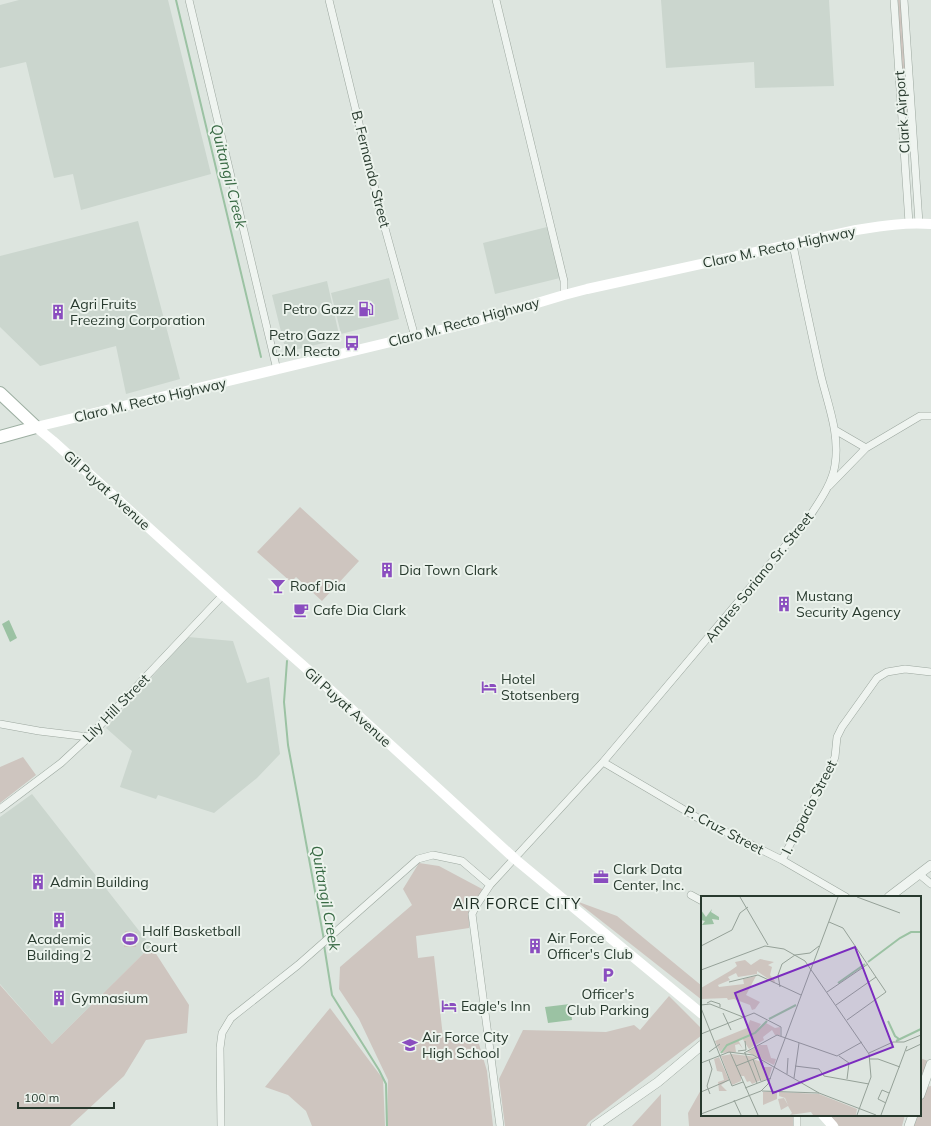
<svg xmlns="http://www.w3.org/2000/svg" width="931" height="1126" font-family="Mulish,sans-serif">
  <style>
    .built { fill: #cbd6ce }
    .green { fill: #cec5bf }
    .water { fill: #9bc2a3 }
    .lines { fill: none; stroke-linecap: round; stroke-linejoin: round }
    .stream { stroke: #9bc2a3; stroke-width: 2 }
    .minor-casing { stroke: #9ca79f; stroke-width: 8 }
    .tertiary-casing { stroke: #9ca79f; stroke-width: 10 }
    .primary-casing { stroke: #9dafa2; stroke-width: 14 }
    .minor { stroke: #eff4f0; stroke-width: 7 }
    .tertiary { stroke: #eff4f0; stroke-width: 9 }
    .secondary { stroke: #fff; stroke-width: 10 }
    .primary { stroke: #fff; stroke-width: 12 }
    .labels { text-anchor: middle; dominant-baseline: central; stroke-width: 4; stroke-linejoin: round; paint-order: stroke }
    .street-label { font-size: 14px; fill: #283a2e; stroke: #ecf3ed }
    .poi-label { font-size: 14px; fill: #283a2e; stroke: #ecf3ed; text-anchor: start }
    .water-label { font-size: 15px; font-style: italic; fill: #376943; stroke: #ecf3ed }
    .neighbourhood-label { font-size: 15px; letter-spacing: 1px; fill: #1a2a20; stroke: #ecf3ed }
    .inset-river { fill: none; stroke: #9bc2a3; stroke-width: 2 }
    .inset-road { fill: none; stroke: #95a198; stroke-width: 1 }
    .view { fill: #7b2cbf; fill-opacity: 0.15; stroke: #7b2cbf; stroke-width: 2 }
    .inset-edge { fill: none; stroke: #283a2e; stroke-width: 2 }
  </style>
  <rect width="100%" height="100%" fill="#dde5df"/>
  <!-- built -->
  <path class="built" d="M19,0H168L211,174L81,210L73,174L54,178L26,62L0,68V5Z
    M661,0H829L834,86L755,88L754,62L666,68Z
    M138,221L180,379L126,394L116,346L40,366L0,327V256Z
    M547,227L560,278L495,294L483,243Z
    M389,278L399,319L341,334L331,293Z
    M327,281L340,339L286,352L272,295Z
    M188,637L233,641L247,683L269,677L280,754L257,778L214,813L158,795L156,799L120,787L132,751L106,728Z
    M32,794L151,946L52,1044L0,984V817Z"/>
  <!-- green -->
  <path class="green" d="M898,0H901L905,67L904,69L901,67Z
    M903,76L905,78L907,116H905Z
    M300,507L359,561L322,601L296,577L291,582L257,552Z
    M23,757L36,775L0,803V767Z
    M419,863L439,866L484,890L469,906V928L416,936L418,958L434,956L443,1037L476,1034L487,1071L493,1126H387L388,1080L359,1019L339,989L340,967L412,905L403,889Z
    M576,901L617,916L702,986V1000Z
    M125,931L137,932L136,947H124Z
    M151,946L189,1005L187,1033L146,1040L124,1076L70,1126H0V985L52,1044Z
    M669,996L702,1029V1035L589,1122L586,1126H505L499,1079L523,1030L606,1032L634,1025L640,1030Z
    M330,1008L383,1079L385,1126H312L306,1111L288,1095L265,1087Z
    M920,1058L928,1061L920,1079Z
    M931,1086V1126H910L914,1115H920V1098L926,1087Z
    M702,1088V1115H796L799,1126H689L688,1113Z
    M661,1094V1126H632Z
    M830,1115H905L902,1126H839Z"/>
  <!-- water -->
  <path class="water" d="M9,620L17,638L10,642L2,624Z
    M570,1004L572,1020L548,1023L545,1007Z"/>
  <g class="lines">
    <!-- stream -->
    <path class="stream" d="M176,0L261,357
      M287,661L284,702L288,745L324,940
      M324,945L332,995L379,1070L386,1084L387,1126"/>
    <!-- minor casing -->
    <g class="minor-casing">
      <path id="minor" d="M189,0L277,370
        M329,0L381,214L415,337
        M496,0L564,281V295
        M894,0L909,223
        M904,0L919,223
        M835,430L866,448
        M829,486L866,448L920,416H931
        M0,724L39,731L89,737
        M603,762L698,818L782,860L846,897
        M0,809L61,763L89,737L223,595
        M782,860L832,764L835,757L837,737L842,727L877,678L887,672L905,669L931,672
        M919,874L931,884
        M691,895L702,901
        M221,1126L220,1048L222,1033L231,1018L298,965L418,859L433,855L462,861L490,885
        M500,1126L472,914L476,906L490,885L603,762L808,519C818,503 832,485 835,465C840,434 828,405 821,376C811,332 802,289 793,245
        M797,1126V1115"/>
    </g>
    <!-- tertiary casing -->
    <g class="tertiary-casing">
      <path id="tertiary" d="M889,897L931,865
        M920,1095L931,1064
        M595,1126L658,1082L702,1045
        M909,1126L913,1115"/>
    </g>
    <!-- primary casing -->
    <g class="primary-casing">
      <path id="primary" d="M0,393L36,427
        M0,437L36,427"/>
    </g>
    <!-- minor -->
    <use href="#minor" class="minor"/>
    <!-- tertiary -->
    <use href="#tertiary" class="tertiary"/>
    <!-- secondary -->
    <path class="secondary" d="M36,427L474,322L564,295L587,289L856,230C881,226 905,222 931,224
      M36,427L53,441L223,595L324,684L515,859L702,1014
      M823,1115L833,1126"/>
    <!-- primary -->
    <use href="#primary" class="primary"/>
  </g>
  <!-- icons -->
  <defs>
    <g id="fuel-bare" transform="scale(1.2)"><path d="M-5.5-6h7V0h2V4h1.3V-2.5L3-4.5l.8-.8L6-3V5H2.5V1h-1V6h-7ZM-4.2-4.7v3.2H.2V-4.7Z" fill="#8a4dbf" stroke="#ecf3ed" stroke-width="2.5" paint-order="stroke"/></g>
    <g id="building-bare" transform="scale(1.2)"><path d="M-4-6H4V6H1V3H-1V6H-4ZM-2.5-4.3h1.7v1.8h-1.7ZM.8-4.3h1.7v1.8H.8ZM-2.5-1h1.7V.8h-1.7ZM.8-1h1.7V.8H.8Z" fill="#8a4dbf" stroke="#ecf3ed" stroke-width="2.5" paint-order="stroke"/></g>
    <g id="bus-bare" transform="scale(1.2)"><path d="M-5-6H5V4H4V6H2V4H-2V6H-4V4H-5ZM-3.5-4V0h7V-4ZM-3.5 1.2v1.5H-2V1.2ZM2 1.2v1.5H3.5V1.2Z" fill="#8a4dbf" stroke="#ecf3ed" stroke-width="2.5" paint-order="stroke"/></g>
    <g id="bar-bare" transform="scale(1.2)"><path d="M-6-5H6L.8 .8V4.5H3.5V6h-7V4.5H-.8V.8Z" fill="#8a4dbf" stroke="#ecf3ed" stroke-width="2.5" paint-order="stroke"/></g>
    <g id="cafe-bare" transform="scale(1.2)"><path d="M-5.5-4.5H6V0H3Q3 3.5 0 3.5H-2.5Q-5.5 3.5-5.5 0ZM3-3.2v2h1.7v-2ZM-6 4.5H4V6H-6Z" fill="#8a4dbf" stroke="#ecf3ed" stroke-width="2.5" paint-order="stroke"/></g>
    <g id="hotel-bare" transform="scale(1.2)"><path d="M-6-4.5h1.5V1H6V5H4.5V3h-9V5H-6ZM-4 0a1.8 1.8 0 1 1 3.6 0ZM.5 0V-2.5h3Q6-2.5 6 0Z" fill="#8a4dbf" stroke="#ecf3ed" stroke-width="2.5" paint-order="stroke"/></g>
    <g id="office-bare" transform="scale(1.2)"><path d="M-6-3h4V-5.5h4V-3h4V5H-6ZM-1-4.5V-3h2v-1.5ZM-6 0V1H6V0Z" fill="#8a4dbf" stroke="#ecf3ed" stroke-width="2.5" paint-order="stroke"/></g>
    <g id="stadium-bare" transform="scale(1.2)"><path d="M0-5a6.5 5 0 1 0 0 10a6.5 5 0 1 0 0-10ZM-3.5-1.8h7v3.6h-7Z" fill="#8a4dbf" stroke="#ecf3ed" stroke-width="2.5" paint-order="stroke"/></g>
    <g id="parking-bare" transform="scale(1.2)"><path d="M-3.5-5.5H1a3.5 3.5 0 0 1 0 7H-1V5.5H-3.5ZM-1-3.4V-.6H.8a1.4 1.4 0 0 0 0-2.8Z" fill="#8a4dbf" stroke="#ecf3ed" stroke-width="2.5" paint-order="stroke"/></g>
    <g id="school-bare" transform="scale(1.2)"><path d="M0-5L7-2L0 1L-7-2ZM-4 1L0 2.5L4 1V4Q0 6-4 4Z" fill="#8a4dbf" stroke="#ecf3ed" stroke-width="2.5" paint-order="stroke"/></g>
  </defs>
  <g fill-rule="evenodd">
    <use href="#fuel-bare" x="366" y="309"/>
    <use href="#building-bare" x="58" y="312"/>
    <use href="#bus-bare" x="352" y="343"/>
    <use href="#building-bare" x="387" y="570"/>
    <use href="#bar-bare" x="278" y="586"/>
    <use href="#building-bare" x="784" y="604"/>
    <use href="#cafe-bare" x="301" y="610"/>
    <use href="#hotel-bare" x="489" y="687"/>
    <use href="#office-bare" x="601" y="877"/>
    <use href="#building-bare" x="38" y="882"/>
    <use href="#building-bare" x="59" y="920"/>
    <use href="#stadium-bare" x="130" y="939"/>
    <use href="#building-bare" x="535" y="946"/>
    <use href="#parking-bare" x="608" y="975"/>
    <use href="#building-bare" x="59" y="998"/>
    <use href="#hotel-bare" x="449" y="1006"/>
    <use href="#school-bare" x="410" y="1045"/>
  </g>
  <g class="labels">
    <!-- street labels -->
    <g class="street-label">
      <text transform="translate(902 112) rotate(-94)">Clark Airport</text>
      <text transform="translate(371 169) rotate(76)">B. Fernando Street</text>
      <text transform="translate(779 247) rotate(-12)">Claro M. Recto Highway</text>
      <text transform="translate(464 322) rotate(-15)">Claro M. Recto Highway</text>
      <text transform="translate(150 400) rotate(-13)">Claro M. Recto Highway</text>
      <text transform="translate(107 490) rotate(42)">Gil Puyat Avenue</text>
      <text transform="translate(759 577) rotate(-51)">Andres Soriano Sr. Street</text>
      <text transform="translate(348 707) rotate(42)">Gil Puyat Avenue</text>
      <text transform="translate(116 708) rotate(-46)">Lily Hill Street</text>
      <text transform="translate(809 807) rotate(-63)">I. Topacio Street</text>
      <text transform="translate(724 830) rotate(28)">P. Cruz Street</text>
    </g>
    <!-- poi labels -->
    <g class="poi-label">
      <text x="70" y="304">Agri Fruits<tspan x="70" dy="16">Freezing Corporation</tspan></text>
      <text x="354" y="309" text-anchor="end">Petro Gazz</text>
      <text x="340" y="335" text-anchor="end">Petro Gazz<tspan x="340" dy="16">C.M. Recto</tspan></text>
      <text x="399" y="570">Dia Town Clark</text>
      <text x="290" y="586">Roof Dia</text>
      <text x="796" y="596">Mustang<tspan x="796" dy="16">Security Agency</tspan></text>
      <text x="313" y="610">Cafe Dia Clark</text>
      <text x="501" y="679">Hotel<tspan x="501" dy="16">Stotsenberg</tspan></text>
      <text x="613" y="869">Clark Data<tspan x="613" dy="16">Center, Inc.</tspan></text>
      <text x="50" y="882">Admin Building</text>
      <text x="142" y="931">Half Basketball<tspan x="142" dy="16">Court</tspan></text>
      <text x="547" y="938">Air Force<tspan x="547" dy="16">Officer's Club</tspan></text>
      <text x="59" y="939" text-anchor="middle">Academic<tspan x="59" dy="16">Building 2</tspan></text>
      <text x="608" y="994" text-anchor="middle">Officer's<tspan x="608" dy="16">Club Parking</tspan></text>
      <text x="71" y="998">Gymnasium</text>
      <text x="461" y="1006">Eagle's Inn</text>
      <text x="422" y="1037">Air Force City<tspan x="422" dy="16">High School</tspan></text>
    </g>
    <!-- water labels -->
    <g class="water-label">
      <text transform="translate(229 176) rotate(76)">Quitangil Creek</text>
      <text transform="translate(326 898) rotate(80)">Quitangil Creek</text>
    </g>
    <!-- neighbourhood labels -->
    <g class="neighbourhood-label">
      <text x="517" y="903">AIR FORCE CITY</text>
    </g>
  </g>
  <!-- overview -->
  <g transform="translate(701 896)">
    <rect width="220" height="220" fill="#dde5df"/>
    <path d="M59,63L73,66L67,69L71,71L69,79L74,85L73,87L56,75V78L37,81L35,77L27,81L29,84L17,89L18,91L43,88L42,83L55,80L45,99L59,106L54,113L51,114L49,109L33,103L27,104L26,102L0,103V92L29,75L36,70L34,66L44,64L50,69ZM49,124L60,128L55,136L65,127L74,132L79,131V139H74L71,134L62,141L63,144L48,153L41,142L37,144L42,153L38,148L34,149L35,156L20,157L25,149L19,156L14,145L46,132ZM59,149H66L70,162L75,163L73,169L46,156ZM31,158L56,161L52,163L64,167L61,168L62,171H71L68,182L61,185L51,164L60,184L51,188L49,185L46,186L43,180H40V185L31,189L20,160ZM18,161L28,184L20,189L26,195H18L17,186L23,184L21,176L16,175L13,163ZM76,195V203L62,209V196ZM78,196L118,198L156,213L155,219H112L110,216L89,219L91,217L87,210L80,214L77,203L83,202L87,209L84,202L78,200Z" fill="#cec5bf"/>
    <path d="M11,13L10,16L18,21V24L11,23L13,28L1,29L4,25L0,24V14L5,21Z" fill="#9bc2a3"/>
    <path class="inset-river" d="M167,66L199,42L210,36H220M137,87L164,68M68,123L95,109M187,125L194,140L198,143M195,145L220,133M20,157L26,149L54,137L66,125"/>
    <path class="inset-road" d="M39,1L67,49M156,1L199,17M128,26L142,32L185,96L146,124M0,50L31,34L39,17L47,11M94,59L109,57L118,50M0,74L64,50L83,53L104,65L168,158L170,181L156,219M28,86L57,79L100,99M79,91L77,79L81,68L94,59M126,96L167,68M6,107L10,105L19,108V111M0,109L9,108L42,121M135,109L175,81M0,112L31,190L42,186M22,117L30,134M0,138L53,117L80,131V140M37,155L45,154L44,145M205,155L220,148M8,156L19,148M29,156L57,219M43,157L76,139L136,160L161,146M44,157L56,187M168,157L192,146H203L220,139M138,160L148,167L146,183M52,163L60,185M169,163H177L199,171M8,164L11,173L6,190L9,198M0,167L28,156L52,159L118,197L175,219M35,170L58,161M94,170L118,173L123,180L168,188M86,178L87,162M93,182L98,147M44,192L70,182M61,195L118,197M0,196L28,184M33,204L40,219M185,207L177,203L181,194L188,197M0,218L60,195L67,188L137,1M180,219L206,150"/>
    <path class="view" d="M154,51L192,151L72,197L34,97Z"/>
    <rect width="220" height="220" class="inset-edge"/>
  </g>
  <!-- scale -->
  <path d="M18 1102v6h96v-6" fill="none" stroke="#283a2e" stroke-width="2"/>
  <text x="24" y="1102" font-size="12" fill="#283a2e" stroke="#ecf3ed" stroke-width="3" paint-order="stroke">100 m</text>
</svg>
